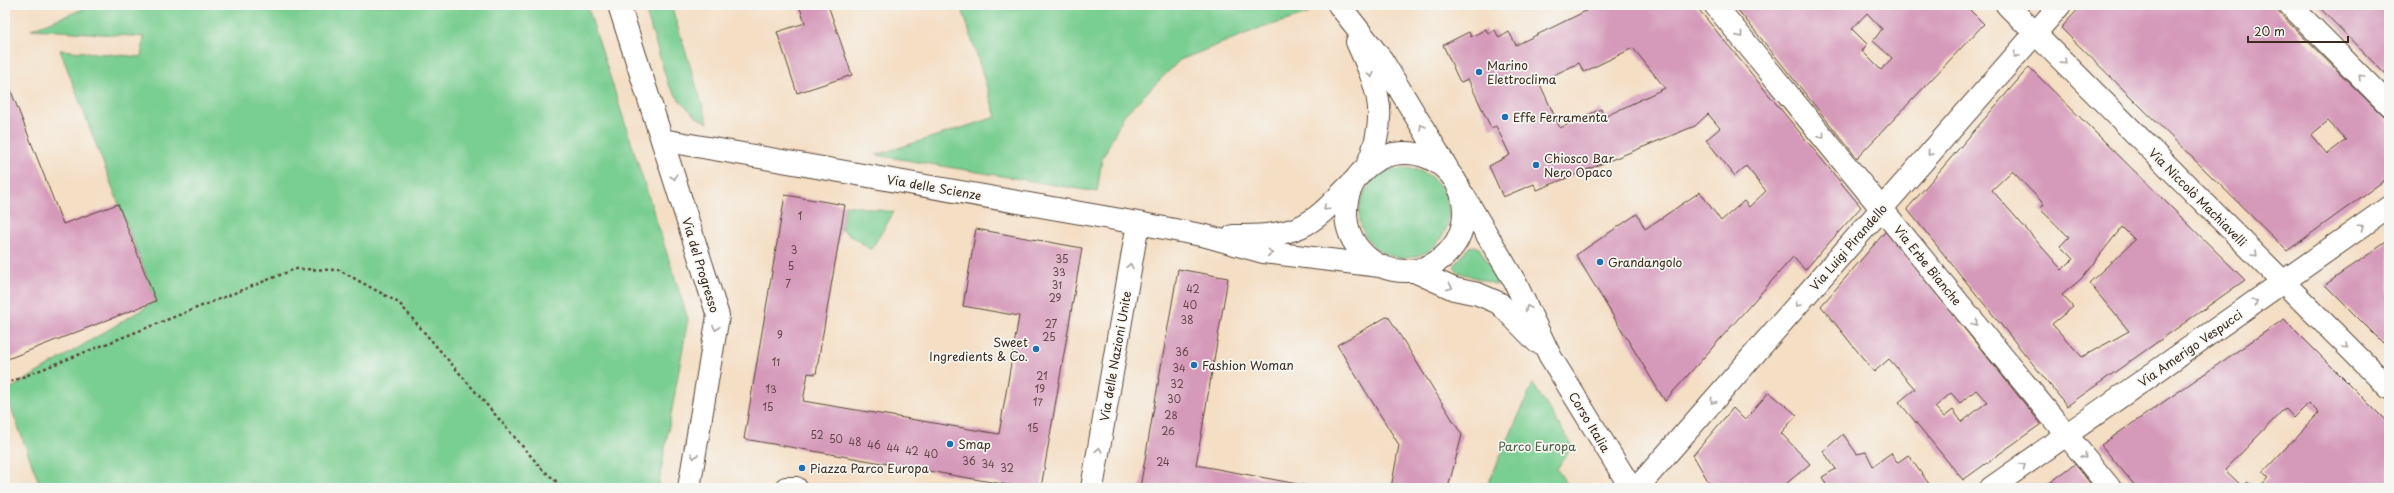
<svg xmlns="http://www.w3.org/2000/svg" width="2394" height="493" font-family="'Playpen Sans',sans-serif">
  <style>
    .green { fill: #79ce91; stroke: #5a7c58 }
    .building { fill: #d599b9; fill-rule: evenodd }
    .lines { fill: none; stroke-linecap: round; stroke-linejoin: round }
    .minor-casing { stroke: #574537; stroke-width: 24 }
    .secondary-casing { stroke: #574537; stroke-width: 24 }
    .path { stroke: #574537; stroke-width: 2.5; stroke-dasharray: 3 3; stroke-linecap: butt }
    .minor { stroke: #fff; stroke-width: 22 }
    .secondary { stroke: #fff; stroke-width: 22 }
    .oneway { stroke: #a79f9a }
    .poi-dot { fill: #1f6fb2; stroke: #f6f6f2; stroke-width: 1.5 }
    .labels { text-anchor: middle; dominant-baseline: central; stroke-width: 3.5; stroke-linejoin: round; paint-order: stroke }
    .number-label { font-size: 10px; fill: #624645 }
    .poi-label { font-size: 12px; fill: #3b2a1e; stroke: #f6f6f2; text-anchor: start }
    .street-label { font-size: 12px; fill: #3b2a1e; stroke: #f6f6f2 }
    .park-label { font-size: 12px; fill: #4e5b40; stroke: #f6f6f2 }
  </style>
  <rect width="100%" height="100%" fill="#f6f6f2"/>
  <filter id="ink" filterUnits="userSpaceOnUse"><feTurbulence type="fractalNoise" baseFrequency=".025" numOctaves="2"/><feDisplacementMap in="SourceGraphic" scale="8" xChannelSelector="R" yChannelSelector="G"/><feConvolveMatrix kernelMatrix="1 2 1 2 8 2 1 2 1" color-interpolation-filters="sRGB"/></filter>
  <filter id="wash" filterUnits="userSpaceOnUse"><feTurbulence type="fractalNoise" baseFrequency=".012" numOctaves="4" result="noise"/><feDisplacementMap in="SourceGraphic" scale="16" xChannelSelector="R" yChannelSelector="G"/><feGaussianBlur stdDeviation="0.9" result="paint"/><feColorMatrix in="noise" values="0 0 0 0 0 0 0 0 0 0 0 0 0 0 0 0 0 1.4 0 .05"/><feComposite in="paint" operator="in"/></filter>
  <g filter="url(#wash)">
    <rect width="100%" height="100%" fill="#f4dec4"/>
    <!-- green -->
    <path class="green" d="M94,5H587L688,319L658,488H41L5,392L156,301L60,50L141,57L144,37L31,29Z
      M644,5H671L708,123L696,117L680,101L668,84Z
      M961,5H1302L1308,14L1255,30L1180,60L1124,115L1102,159L1097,192L876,155L996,117Z
      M1359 213a45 45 0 1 1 90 0a45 45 0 1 1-90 0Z
      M845,205L894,212L871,250L841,229Z
      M1475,246L1479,248L1499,281L1497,285L1458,272L1454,266L1469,247Z
      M1533,384L1572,445L1557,469L1569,488H1486Z"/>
    <g id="blocks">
      <!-- building -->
      <path class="building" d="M799,5H828L852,75L797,93L777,32L805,23Z
        M1582,5H1695L1861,207L1805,270L1793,257L1665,401L1576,255L1637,214L1645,229L1700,192L1721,221L1744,201L1749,207L1766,191L1746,166L1735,176L1706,140L1720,128L1708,114L1695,126L1537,190L1534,184L1503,197L1489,166L1510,155L1496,126L1491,128L1468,79L1461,82L1459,80L1443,45L1469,32L1471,37L1486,29L1488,34L1495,30L1499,38L1509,32L1516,45L1586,11ZM1633,48L1665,88L1604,117L1601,109L1560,128L1539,82L1579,63L1584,72Z
        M1734,5H1965L1984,24L1857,158ZM1867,13L1882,29L1873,41L1892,58L1881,70L1862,51L1867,44L1852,29Z
        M2082,5H2271L2389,122V177L2287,251L2061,28ZM2328,121L2346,140L2327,154L2311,135Z
        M2317,5H2389V78L2369,58Z
        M2029,67L2245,280L2067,406L1907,209ZM2012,171L2044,204L2040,209L2069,237L2060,246L2073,259L2062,270L1992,190ZM2122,227L2135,240L2089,283L2129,331L2082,357L2052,324L2073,307L2062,295L2081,279Z
        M9,86L63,224L118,204L156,301L5,360V88Z
        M785,195L845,205L816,374L808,373L803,401L999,434L1019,316L963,306L976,229L1082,248L1041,488H1026L744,439Z
        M1886,231L2041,424L1963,480L1899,402L1915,389L1889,359L1874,372L1821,306ZM1976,390L1987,402L1962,422L1953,410L1944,417L1935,407L1951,393L1960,403Z
        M2389,240V349L2325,285Z
        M1178,269L1228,278L1196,465L1319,488H1140Z
        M1388,316L1462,435L1448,488H1391L1399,445L1337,345Z
        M2284,319L2389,424V488H2257L2269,478L2263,472L2319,413L2309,403L2294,418L2285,408L2225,470L2242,486L2247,482L2255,488H2137L2101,445Z
        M1769,392L1797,415L1781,433L1810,464L1781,488H1712L1693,455L1733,408L1745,420Z
        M1843,434L1857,454L1866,452L1873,466L1891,453L1897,463L1908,455L1932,488H1828L1822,477L1836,469L1823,451Z
        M2075,464L2094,488H2043Z"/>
    </g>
  </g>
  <g filter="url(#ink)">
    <use href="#blocks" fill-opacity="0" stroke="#574537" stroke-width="1"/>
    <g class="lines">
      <!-- minor casing -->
      <g class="minor-casing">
        <path id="minor" d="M619,5L718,316L689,488
          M1715,5L2110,488
          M2007,5L2389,388
          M2290,5L2389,105
          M662,140L1138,223L1206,236L1263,252L1380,266
          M1233,236C1254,236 1280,236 1300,227C1321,218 1338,196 1354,181
          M786,488H796
          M1092,488L1138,223
          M1637,488L2060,5
          M1991,488L2389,207"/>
      </g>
      <!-- secondary casing -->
      <g class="secondary-casing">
        <path id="secondary" d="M1339,5L1382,60L1447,168
          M1357,42C1379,90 1389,116 1367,166
          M1346 212a59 59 0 1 1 118 0a59 59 0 1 1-118 0Z
          M1464,196L1515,282L1550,356L1631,488
          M1414,271L1454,289L1478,294L1499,303L1537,342"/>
      </g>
      <!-- path -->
      <path class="path" d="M5,384L295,269L339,270L399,303L542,469L564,488"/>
      <!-- minor -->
      <use href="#minor" class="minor"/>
      <!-- secondary -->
      <use href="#secondary" class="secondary"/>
    </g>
    <!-- one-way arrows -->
    <defs><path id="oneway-chevron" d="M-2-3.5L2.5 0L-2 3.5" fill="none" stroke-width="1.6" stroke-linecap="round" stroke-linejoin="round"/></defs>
    <g class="oneway">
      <use href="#oneway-chevron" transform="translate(1740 35) rotate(51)"/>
      <use href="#oneway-chevron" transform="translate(2016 55) rotate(131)"/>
      <use href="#oneway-chevron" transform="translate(2064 62) rotate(45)"/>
      <use href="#oneway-chevron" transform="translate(1371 75) rotate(75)"/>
      <use href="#oneway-chevron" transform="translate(2361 77) rotate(-135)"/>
      <use href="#oneway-chevron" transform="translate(1422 127) rotate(-121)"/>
      <use href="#oneway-chevron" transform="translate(1822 136) rotate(51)"/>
      <use href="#oneway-chevron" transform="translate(1930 153) rotate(131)"/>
      <use href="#oneway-chevron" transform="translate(674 177) rotate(72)"/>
      <use href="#oneway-chevron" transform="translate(1326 208) rotate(137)"/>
      <use href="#oneway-chevron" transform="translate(2361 227) rotate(-35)"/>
      <use href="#oneway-chevron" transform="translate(1270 253) rotate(7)"/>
      <use href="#oneway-chevron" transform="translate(2255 254) rotate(45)"/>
      <use href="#oneway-chevron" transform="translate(1130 266) rotate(-80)"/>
      <use href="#oneway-chevron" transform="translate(1450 287) rotate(22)"/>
      <use href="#oneway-chevron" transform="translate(2255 302) rotate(-35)"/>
      <use href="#oneway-chevron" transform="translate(1798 304) rotate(131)"/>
      <use href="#oneway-chevron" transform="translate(1528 308) rotate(-116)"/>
      <use href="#oneway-chevron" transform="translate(1975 323) rotate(51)"/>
      <use href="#oneway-chevron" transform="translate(716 328) rotate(99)"/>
      <use href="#oneway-chevron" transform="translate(2346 346) rotate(45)"/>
      <use href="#oneway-chevron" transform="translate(1713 401) rotate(131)"/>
      <use href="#oneway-chevron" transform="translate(1099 450) rotate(-80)"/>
      <use href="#oneway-chevron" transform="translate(694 456) rotate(100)"/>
      <use href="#oneway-chevron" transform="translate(2084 456) rotate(51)"/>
      <use href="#oneway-chevron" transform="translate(2023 466) rotate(-35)"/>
    </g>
  </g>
  <!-- markers -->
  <g class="poi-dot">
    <circle cx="1479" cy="72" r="4"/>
    <circle cx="1505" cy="117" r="4"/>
    <circle cx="1536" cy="165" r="4"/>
    <circle cx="1600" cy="262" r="4"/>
    <circle cx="1036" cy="349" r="4"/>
    <circle cx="1194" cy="365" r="4"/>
    <circle cx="950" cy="444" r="4"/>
    <circle cx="802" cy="468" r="4"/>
  </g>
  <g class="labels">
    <!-- number labels -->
    <g class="number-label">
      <text x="800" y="215">1</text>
      <text x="794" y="249">3</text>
      <text x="1062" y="258">35</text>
      <text x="791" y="265">5</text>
      <text x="1059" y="271">33</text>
      <text x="788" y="283">7</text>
      <text x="1057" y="284">31</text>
      <text x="1193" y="288">42</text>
      <text x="1055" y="297">29</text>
      <text x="1190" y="304">40</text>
      <text x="1187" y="319">38</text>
      <text x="1051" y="323">27</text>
      <text x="780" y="334">9</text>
      <text x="1049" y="336">25</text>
      <text x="1182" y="351">36</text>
      <text x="776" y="361">11</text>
      <text x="1179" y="367">34</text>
      <text x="1042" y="375">21</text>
      <text x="1177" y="383">32</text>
      <text x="771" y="388">13</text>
      <text x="1040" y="388">19</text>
      <text x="1174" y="398">30</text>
      <text x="1038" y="401">17</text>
      <text x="768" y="406">15</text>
      <text x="1171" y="414">28</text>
      <text x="1033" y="427">15</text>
      <text x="1168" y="430">26</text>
      <text x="817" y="434">52</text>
      <text x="836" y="438">50</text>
      <text x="855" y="441">48</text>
      <text x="874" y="444">46</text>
      <text x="893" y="447">44</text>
      <text x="912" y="450">42</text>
      <text x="931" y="453">40</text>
      <text x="969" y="460">36</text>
      <text x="1163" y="461">24</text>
      <text x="988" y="463">34</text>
      <text x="1007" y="467">32</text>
    </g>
    <!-- poi labels -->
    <g class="poi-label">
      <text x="1487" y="65">Marino<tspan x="1487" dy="14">Elettroclima</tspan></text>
      <text x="1513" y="117">Effe Ferramenta</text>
      <text x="1544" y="158">Chiosco Bar<tspan x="1544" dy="14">Nero Opaco</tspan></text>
      <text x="1608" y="262">Grandangolo</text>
      <text x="1028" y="342" text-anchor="end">Sweet<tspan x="1028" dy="14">Ingredients &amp; Co.</tspan></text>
      <text x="1202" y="365">Fashion Woman</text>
      <text x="958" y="444">Smap</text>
      <text x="810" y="468">Piazza Parco Europa</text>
    </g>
    <!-- street labels -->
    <g class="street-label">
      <text transform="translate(934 187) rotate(10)">Via delle Scienze</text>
      <text transform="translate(2198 197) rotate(45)">Via Niccolò Machiavelli</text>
      <text transform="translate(1848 247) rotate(-49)">Via Luigi Pirandello</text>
      <text transform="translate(701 265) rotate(73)">Via del Progresso</text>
      <text transform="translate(1928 265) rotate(51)">Via Erbe Bianche</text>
      <text transform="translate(2190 348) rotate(-35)">Via Amerigo Vespucci</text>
      <text transform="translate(1115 356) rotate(-80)">Via delle Nazioni Unite</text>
      <text transform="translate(1590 422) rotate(59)">Corso Italia</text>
    </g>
    <!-- park labels -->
    <g class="park-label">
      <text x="1537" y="446">Parco Europa</text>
    </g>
  </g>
  <!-- margin -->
  <rect width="2394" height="493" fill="none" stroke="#f6f6f2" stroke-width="20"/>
  <!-- scale -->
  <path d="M2248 36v6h100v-6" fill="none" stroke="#3b2a1e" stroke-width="2"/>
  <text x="2254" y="36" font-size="12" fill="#3b2a1e" stroke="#f6f6f2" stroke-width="3" paint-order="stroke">20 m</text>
</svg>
